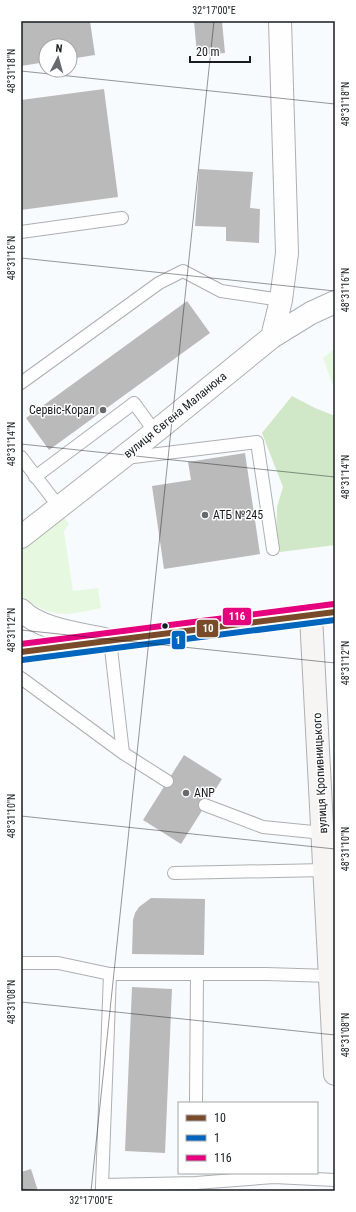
<svg xmlns="http://www.w3.org/2000/svg" width="356" height="1212" font-family="'Roboto Condensed',sans-serif">
  <style>
    .green { fill: #e6f9e0 }
    .forest { fill: #d0e7c8 }
    .building { fill: #bbbaba }
    .lines { fill: none; stroke-linecap: round; stroke-linejoin: round }
    .service-casing { stroke: #adb0b2; stroke-width: 14 }
    .minor-casing { stroke: #adb0b2; stroke-width: 24 }
    .secondary-casing { stroke: #adb0b2; stroke-width: 24 }
    .primary-casing { stroke: #b7acac; stroke-width: 24 }
    .service { stroke: #fefeff; stroke-width: 12 }
    .minor { stroke: #fefeff; stroke-width: 22 }
    .secondary { stroke: #f7f4f4; stroke-width: 22 }
    .primary { stroke: #f0e9e9; stroke-width: 22 }
    .bus-1-casing { stroke: #fff; stroke-width: 9 }
    .bus-2-casing { stroke: #fff; stroke-width: 9 }
    .bus-3-casing { stroke: #fff; stroke-width: 9 }
    .bus-1 { stroke: #7a4b2a; stroke-width: 6 }
    .bus-2 { stroke: #0065bd; stroke-width: 6 }
    .bus-3 { stroke: #e5007d; stroke-width: 6 }
    .ticks { fill: none; stroke: #181c1f; stroke-width: 1; stroke-opacity: 0.45 }
    .poi-dot { fill: #666a6d; stroke: #fff; stroke-width: 1.5 }
    .bus-dot { fill: #181c1f; stroke: #fff; stroke-width: 1.5 }
    .labels { text-anchor: middle; dominant-baseline: central; stroke-width: 3; stroke-linejoin: round; paint-order: stroke }
    .poi-label { font-size: 12px; fill: #181c1f; stroke: #fff; text-anchor: start }
    .street-label { font-size: 12px; fill: #181c1f; stroke: #fff }
    .line-badge { stroke: #fff; stroke-width: 1.5 }
    .badge-label { font-size: 11px; text-anchor: middle; font-weight: bold; fill: #fff }
    .neatline { fill: none; stroke: #181c1f; stroke-width: 1.5 }
    .ticks-label { font-size: 10px; text-anchor: middle; fill: #181c1f }
  </style>
  <rect width="100%" height="100%" fill="#f8fbfd"/>
  <!-- green -->
  <path class="green" d="M334,349H335V392L323,358Z
    M61,514L69,524L64,531L73,591L98,588L101,608C90,610 78,613 67,614C51,615 32,606 21,595V548Z"/>
  <!-- forest -->
  <path class="forest" d="M292,396L315,408L335,416V545L280,552L276,542L277,507L283,487L262,433Z"/>
  <!-- building -->
  <path class="building" d="M21,21H90L95,55L70,59V46H46V62L21,66Z
    M194,21H222L225,53L197,55Z
    M104,89L118,197L21,210V100Z
    M199,169L253,172L250,208L260,209L259,243L226,241V227L195,226Z
    M187,301L210,333L49,450L26,418Z
    M245,453L260,554L164,569L152,486L191,480L188,462Z
    M184,755L222,779L181,844L143,820Z
    M151,898L205,899L204,955L132,954L133,920L135,913L139,907Z
    M132,987L172,989L165,1153L125,1151Z
    M31,1169L38,1191H21V1172Z"/>
  <g class="lines">
    <!-- service casing -->
    <g class="service-casing">
      <path id="service" d="M21,232L122,218
        M21,383L159,283L183,271L221,291L281,300
        M21,457L59,507
        M125,458L257,442L273,549
        M35,477L134,403L155,432
        M110,640L123,753
        M21,678L123,753L167,781
        M205,805L263,827L323,833
        M174,873L325,870
        M21,963H58L110,974
        M196,1103L197,975
        M102,1185L110,974H266L331,976
        M102,1191V1185L196,1183L274,1177L335,1180"/>
    </g>
    <!-- minor casing -->
    <g class="minor-casing">
      <path id="minor" d="M272,337L281,300L287,253L280,21
        M21,537L155,432L272,337L311,313L335,302
        M21,610C40,630 83,634 109,640"/>
    </g>
    <!-- secondary casing -->
    <g class="secondary-casing">
      <path id="secondary" d="M311,616L335,1074"/>
    </g>
    <!-- primary casing -->
    <g class="primary-casing">
      <path id="primary" d="M21,652L335,612"/>
    </g>
    <!-- service -->
    <use href="#service" class="service"/>
    <!-- minor -->
    <use href="#minor" class="minor"/>
    <!-- secondary -->
    <use href="#secondary" class="secondary"/>
    <!-- primary -->
    <use href="#primary" class="primary"/>
    <!-- bus-1 casing -->
    <g class="bus-1-casing">
      <path id="bus-1" d="M21,652L335,612"/>
    </g>
    <!-- bus-2 casing -->
    <g class="bus-2-casing">
      <path id="bus-2" d="M22,660L335,620"/>
    </g>
    <!-- bus-3 casing -->
    <g class="bus-3-casing">
      <path id="bus-3" d="M21,644L334,604"/>
    </g>
    <!-- bus-1 -->
    <use href="#bus-1" class="bus-1"/>
    <!-- bus-2 -->
    <use href="#bus-2" class="bus-2"/>
    <!-- bus-3 -->
    <use href="#bus-3" class="bus-3"/>
  </g>
  <!-- ticks -->
  <path class="ticks" d="M21,71L335,104M21,258L335,291M21,444L335,477M21,630L335,663M21,816L335,849M21,1002L335,1035M21,1189L44,1191M91,1191L214,21"/>
  <!-- markers -->
  <g class="poi-dot">
    <circle cx="103" cy="410" r="4"/>
    <circle cx="205" cy="515" r="4"/>
    <circle cx="186" cy="793" r="4"/>
  </g>
  <circle class="bus-dot" cx="165" cy="626" r="3.5"/>
  <g class="labels">
    <!-- poi labels -->
    <g class="poi-label">
      <text x="95" y="410" text-anchor="end">Сервіс-Корал</text>
      <text x="213" y="515">АТБ №245</text>
      <text x="194" y="793">ANP</text>
    </g>
    <!-- street labels -->
    <g class="street-label">
      <text transform="translate(175 415) rotate(-39)">вулиця Євгена Маланюка</text>
      <text transform="translate(320 773) rotate(-93)">вулиця Кропивницького</text>
    </g>
  </g>
  <g class="line-badge">
    <rect x="222" y="607" width="30" height="19" rx="4" fill="#e5007d"/>
    <rect x="196" y="619" width="23" height="19" rx="4" fill="#7a4b2a"/>
    <rect x="171" y="630" width="15" height="20" rx="4" fill="#0065bd"/>
  </g>
  <g class="badge-label">
    <text x="237" y="620">116</text>
    <text x="208" y="632">10</text>
    <text x="178" y="644">1</text>
  </g>
  <!-- border -->
  <rect width="356" height="1212" fill="none" stroke="#ffffff" stroke-width="44"/>
  <!-- legend -->
  <rect x="178" y="1102" width="140" height="72" fill="#ffffff" stroke="#a3a4a5"/>
  <rect x="186" y="1115" width="20" height="6" fill="#7a4b2a" stroke="#a3a4a5"/>
  <text x="214" y="1122" font-size="12" fill="#181c1f">10</text>
  <rect x="186" y="1135" width="20" height="6" fill="#0065bd" stroke="#a3a4a5"/>
  <text x="214" y="1142" font-size="12" fill="#181c1f">1</text>
  <rect x="186" y="1155" width="20" height="6" fill="#e5007d" stroke="#a3a4a5"/>
  <text x="214" y="1162" font-size="12" fill="#181c1f">116</text>
  <!-- north arrow -->
  <g transform="translate(58 58) rotate(6)"><circle r="19" fill="#ffffff" stroke="#a3a4a5"/>
  <path d="M0-3L7 15L0 10L-7 15Z" fill="#666a6d"/>
  <text y="-6" font-size="11" font-weight="bold" text-anchor="middle" fill="#181c1f">N</text>
  </g>
  <!-- scale -->
  <path d="M190 56v6h60v-6" fill="none" stroke="#181c1f" stroke-width="2"/>
  <text x="196" y="56" font-size="12" fill="#181c1f" stroke="#ffffff" stroke-width="3" paint-order="stroke">20 m</text>
  <rect x="22" y="22" width="312" height="1168" class="neatline"/>
  <g class="ticks-label">
    <text x="214" y="14">32°17'00"E</text>
    <text transform="translate(11 71) rotate(-90)" y="4">48°31'18"N</text>
    <text transform="translate(345 104) rotate(-90)" y="4">48°31'18"N</text>
    <text transform="translate(11 258) rotate(-90)" y="4">48°31'16"N</text>
    <text transform="translate(345 290) rotate(-90)" y="4">48°31'16"N</text>
    <text transform="translate(11 444) rotate(-90)" y="4">48°31'14"N</text>
    <text transform="translate(345 477) rotate(-90)" y="4">48°31'14"N</text>
    <text transform="translate(11 630) rotate(-90)" y="4">48°31'12"N</text>
    <text transform="translate(345 663) rotate(-90)" y="4">48°31'12"N</text>
    <text transform="translate(11 816) rotate(-90)" y="4">48°31'10"N</text>
    <text transform="translate(345 849) rotate(-90)" y="4">48°31'10"N</text>
    <text transform="translate(11 1002) rotate(-90)" y="4">48°31'08"N</text>
    <text transform="translate(345 1035) rotate(-90)" y="4">48°31'08"N</text>
    <text x="91" y="1204">32°17'00"E</text>
  </g>
</svg>
